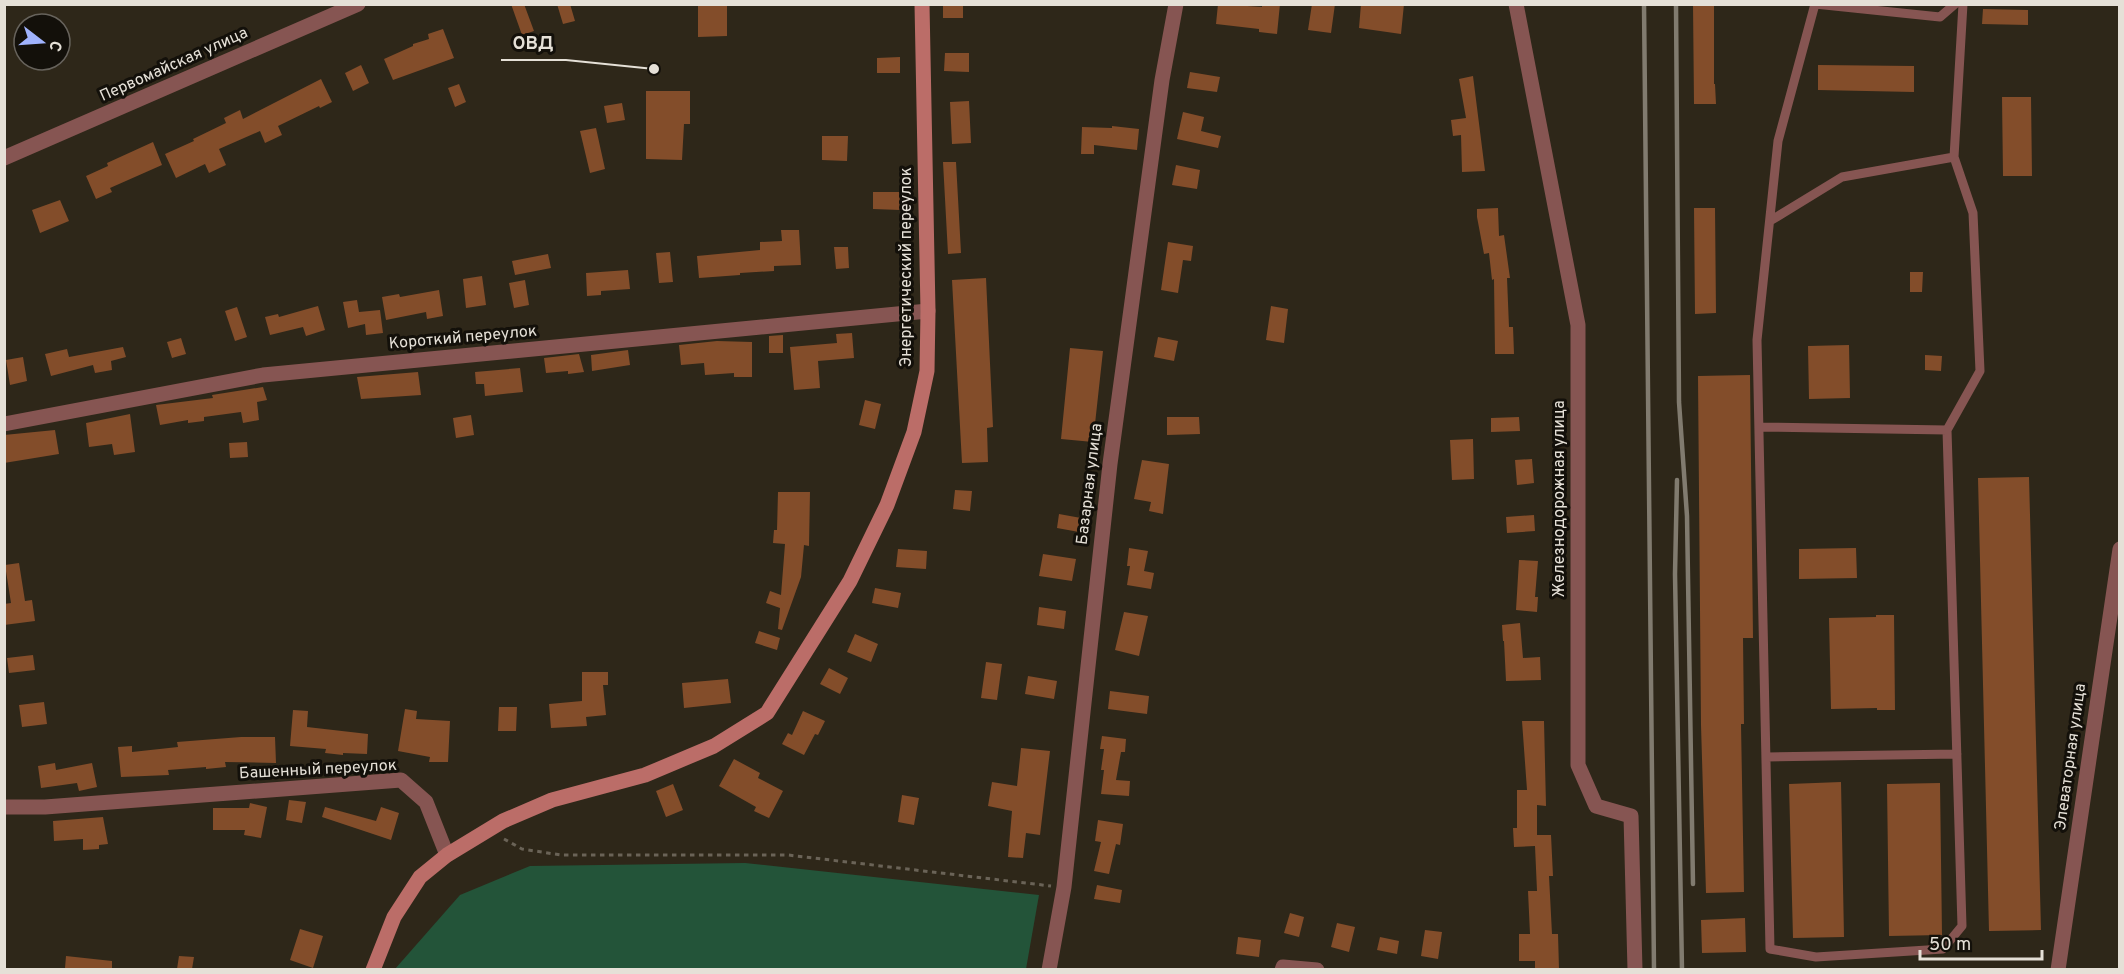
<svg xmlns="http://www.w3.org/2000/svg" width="2124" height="974" font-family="Overpass,sans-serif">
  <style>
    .green { fill: #235439 }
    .building { fill: #834d2a }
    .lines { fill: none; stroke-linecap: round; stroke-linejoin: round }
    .path { stroke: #6a6357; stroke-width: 3; stroke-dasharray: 4.5 4.5; stroke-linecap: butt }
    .lane { stroke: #865552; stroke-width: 9 }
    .street { stroke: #865552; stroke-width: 15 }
    .secondary { stroke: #bb6d68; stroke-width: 15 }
    .rail { stroke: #817b6f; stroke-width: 4.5 }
    .labels { text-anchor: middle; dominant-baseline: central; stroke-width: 6; stroke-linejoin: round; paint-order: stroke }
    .street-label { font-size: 16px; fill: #e5e0d7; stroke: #13100a }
    .leader { fill: none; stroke: #e5e0d7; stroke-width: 2 }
    .callout-dot { fill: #e5e0d7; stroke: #13100a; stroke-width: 2 }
    .callout-label { font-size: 18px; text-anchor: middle; font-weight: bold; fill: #e5e0d7; stroke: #13100a; stroke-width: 6; stroke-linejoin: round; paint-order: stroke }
  </style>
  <rect width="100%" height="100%" fill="#2e2719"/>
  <!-- green -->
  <path class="green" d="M745,863L1039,895L1026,969H395L460,895L530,866Z"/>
  <!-- building -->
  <path class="building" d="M511,4H524L534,31L522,35Z
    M557,4H570L575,21L563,24Z
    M698,4H727V36L698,37Z
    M943,4H963V18H943Z
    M1218,4L1262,7V4H1280L1277,34L1259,32V29L1216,24Z
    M1312,4H1335L1331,33L1308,30Z
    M1361,4H1404L1401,34L1359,28Z
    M1693,4H1714V84H1715L1716,104H1694Z
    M1983,9L2028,10V25L1982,24Z
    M443,29L454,58L393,80L384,59L413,46V44L429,39L428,34Z
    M945,53H969V72L944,71Z
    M900,57V73H877V58Z
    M361,65L369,83L353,91L345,73Z
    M1818,65L1914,66V92L1818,90Z
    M1190,72L1220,77L1217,92L1187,88Z
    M1473,76L1485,171L1462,172L1461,135L1453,136L1451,120L1466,118L1459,79Z
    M321,79L332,102L320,108L319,106L278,126L282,135L265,143L260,131L219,149L226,165L209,173L205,164L176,178L165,154L194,141L193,139L226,123L224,118L240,110L243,119Z
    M459,84L466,102L455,107L448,88Z
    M646,91H690V124H684L682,160L646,159Z
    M2002,97H2031L2032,176H2003Z
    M969,101L971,143L952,144L950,102Z
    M622,103L625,120L607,123L604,106Z
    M1183,112L1204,117L1201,131L1221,136L1218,148L1177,139Z
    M1112,126L1139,129L1137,150L1094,145V154H1081L1082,127L1112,128Z
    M596,128L605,169L590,173L580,131Z
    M822,136H848L847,161L822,160Z
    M153,142L162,165L110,188L112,192L96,199L86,176L108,166L107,163Z
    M943,162H956L961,253L948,254Z
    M1176,165L1200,170L1197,189L1172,185Z
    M873,192H900V210L873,209Z
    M60,200L69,221L40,233L32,210Z
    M1498,208L1499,236L1504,235L1510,278H1507L1509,327H1513L1514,354H1495L1494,279L1492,280L1489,253L1484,254L1477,217V209Z
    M1694,208H1715L1716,313L1695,314Z
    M781,230H799L801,265L774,266V271L740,273V275L699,278L697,256L760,250V242L782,241Z
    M1168,242L1193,246L1191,261L1183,260L1178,293L1161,290Z
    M834,247H848L849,268L836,269Z
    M670,252L673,282L659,283L656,253Z
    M548,254L551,268L515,275L512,261Z
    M628,270L630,289L601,291V295L587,296L586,273Z
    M1910,272H1923L1922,292H1910Z
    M482,276L486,305L466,308L463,279Z
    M986,278L993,427L987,428L988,462L962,463L952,280Z
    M525,280L529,305L514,308L509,283Z
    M439,290L443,316L427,319L426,312L386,320L382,297L399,294L400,297Z
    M357,300L359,312L380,310L383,333L366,335L365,324L348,328L343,302Z
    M318,306L325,330L306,336L303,327L270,335L265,317L278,314L279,317Z
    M1271,306L1288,309L1284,343L1266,340Z
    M237,307L247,337L235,341L225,311Z
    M852,333L854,358L818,361L820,388L794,390L790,347L837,343L836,334Z
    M783,335V353H769V336Z
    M1158,337L1178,341L1174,361L1154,357Z
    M181,338L186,354L172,358L167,342Z
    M717,341L752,342V377H734V373L705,375L704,363L681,365L679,345Z
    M1849,345L1850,398L1809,399L1808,346Z
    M123,347L126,357L111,361L112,370L95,373L93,365L51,376L45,354L67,349L69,357Z
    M1070,348L1103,351L1093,442L1061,439Z
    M628,350L630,365L592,371L591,355Z
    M579,354L584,372L568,374V371L546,373L544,358Z
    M1925,355L1942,356L1941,371L1925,370Z
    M23,357L27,381L10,385L6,360Z
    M520,368L523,392L485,396L484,384H476L475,372Z
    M418,372L421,395L361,399L357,377Z
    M1750,375L1753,638H1743L1744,724H1741L1744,892L1706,893L1701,725L1698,376Z
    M263,387L267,400L257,402L259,420L243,423L241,412L204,417V421L188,423V420L160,425L156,405L213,398L212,395Z
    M865,400L881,404L875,429L859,425Z
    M130,414L135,452L114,455L112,444L89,447L86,423Z
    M471,415L474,435L456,438L453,418Z
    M1167,417H1199L1200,434L1167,435Z
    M1519,417L1520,431L1491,432V418Z
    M55,430L59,454L4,463V435Z
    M1473,439L1474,479L1452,480L1450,440Z
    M247,442L248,457L230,458L229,443Z
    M1532,459L1534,483L1517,485L1515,460Z
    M1142,460L1169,464L1163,514L1149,511L1151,502L1134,499Z
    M2029,477L2041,930L1989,931L1978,478Z
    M955,490L972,491L970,511L953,509Z
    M778,492H810L809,546L804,545L801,577L782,630L778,629L780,608L766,603L770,591L781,595L785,544L773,543L774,530H777Z
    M1059,514L1081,518L1079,532L1057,528Z
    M1534,515L1535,531L1507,533L1506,517Z
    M1129,548L1148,551L1144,571L1154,573L1151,589L1127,585L1130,566H1127Z
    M1856,548L1857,578L1799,579V549Z
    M898,549L927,551L926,569L896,567Z
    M1043,554L1076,559L1072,581L1039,576Z
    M1519,560L1538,561L1535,597H1538L1537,612L1516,610Z
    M19,563L25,601L32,600L35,621L4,625V604L11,603L5,565Z
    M875,588L901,593L898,608L872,603Z
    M1039,607L1066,611L1064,629L1037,625Z
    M1124,612L1148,616L1139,656L1115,650Z
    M1876,615H1894L1895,710H1877V708L1831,709L1829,618L1876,617Z
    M1520,623L1523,658L1540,657L1541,680L1506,681L1504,641H1503L1502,625Z
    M759,631L780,638L777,650L755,643Z
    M855,634L878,644L871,662L847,652Z
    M33,655L35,670L9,673L7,658Z
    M986,662L1002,664L997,700L981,698Z
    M829,668L848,678L840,694L820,684Z
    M582,672H608V685H603L606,715L586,717L587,726L551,728L549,704L582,701Z
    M1028,676L1057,681L1054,699L1025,694Z
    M728,679L731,703L684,708L682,683Z
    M1110,691L1149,696L1147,714L1108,709Z
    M44,702L47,724L22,727L19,705Z
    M499,707H517L516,731H498Z
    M405,709L417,711L416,719L450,721L448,762H429L430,757L398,751Z
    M293,710L308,711L307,727L368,734L367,754L343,753V755L325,753L326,749L290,746Z
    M803,711L825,721L818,735L815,734L804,755L782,744L788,733L792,735Z
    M1522,721H1544L1546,806L1537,805V835H1551L1553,876H1549L1552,934H1558L1559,969H1535V961H1519V934H1530L1528,891H1537L1535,846L1514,847L1513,828H1517V790H1527Z
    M1102,736L1126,739L1125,752H1121L1116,780L1130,781L1129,796L1101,794L1104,770H1101L1104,749H1100Z
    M241,737H275L276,763L225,762L226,767L206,769V767L168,770L169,775L121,777L118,747L132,746V752L178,747L177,742Z
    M1021,748L1050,751L1040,835L1026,833L1023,858L1008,857L1012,811L988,806L992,782L1017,786Z
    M734,759L760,773L758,778L783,791L769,818L754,811L756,807L719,786Z
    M55,763L56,770L92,763L97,787L79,791L77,783L41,788L38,766Z
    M1841,782L1844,937L1793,938L1789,784Z
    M1940,783L1942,935L1889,936L1887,784Z
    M673,784L683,810L666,817L656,791Z
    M902,795L919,798L914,825L898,822Z
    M289,800L306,802L302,823L286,820Z
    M250,803L267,807L261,838L244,835L245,830H213V808H249Z
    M325,807L376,821L381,807L399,813L391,840L322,817Z
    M103,817L108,844L99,845V849L83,850V839L54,841L53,821Z
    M1098,820L1123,824L1120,845L1116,844L1109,874L1094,871L1101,842L1095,841Z
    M1097,885L1122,890L1120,903L1094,899Z
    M1290,913L1304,917L1299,937L1284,933Z
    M1745,918L1746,952L1702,953L1701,920Z
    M1337,923L1355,927L1349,952L1331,947Z
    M300,929L323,936L313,968L290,960Z
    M1425,930L1442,932L1438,959L1421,956Z
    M1238,937L1261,940L1259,957L1236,954Z
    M1380,937L1399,941L1397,954L1377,950Z
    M66,956L112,961V969L65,968Z
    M179,956L194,957L192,969H177Z"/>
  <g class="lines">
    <!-- path -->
    <path class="path" d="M504,839L522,849L561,855H788L1051,886"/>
    <!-- lane -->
    <path class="lane" d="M1815,4L1778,141L1757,340L1770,949L1816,957L1943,949L1962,926L1947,430L1980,371L1973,213L1954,157L1963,4
      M1815,4L1940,17L1955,4
      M1770,221L1842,177L1954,157
      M1761,427L1947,430
      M1767,757L1957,754"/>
    <!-- street -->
    <path class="street" d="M1516,4L1578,325V765L1596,806L1631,816L1635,970
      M4,158L358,4
      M4,424L263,375L928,311
      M4,807H45L401,780L426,802L447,855
      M1049,970L1064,887L1110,464L1162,80L1176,4
      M1282,970L1283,967L1317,970
      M2058,970L2120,549"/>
    <!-- secondary -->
    <path class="secondary" d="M373,970L394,917L420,877L447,855L503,821L552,800L645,775L714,746L767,713L850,581L887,505L914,432L927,371L928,311L922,4"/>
    <!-- rail -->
    <path class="rail" d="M1644,4L1654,970
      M1676,4L1679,402L1687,516L1693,884
      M1677,480L1675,574L1682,970"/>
  </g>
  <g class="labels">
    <!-- street labels -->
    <g class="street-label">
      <text transform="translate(174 65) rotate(-24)">Первомайская улица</text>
      <text transform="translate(907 267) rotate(-90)">Энергетический переулок</text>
      <text transform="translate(463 338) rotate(-5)">Короткий переулок</text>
      <text transform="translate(1090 484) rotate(-83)">Базарная улица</text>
      <text transform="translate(1560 499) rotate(-90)">Железнодорожная улица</text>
      <text transform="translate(2071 757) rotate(-82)">Элеваторная улица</text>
      <text transform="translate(318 770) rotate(-3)">Башенный переулок</text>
    </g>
  </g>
  <!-- callouts -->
  <path class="leader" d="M654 69L566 60H501"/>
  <circle class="callout-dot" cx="654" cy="69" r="6"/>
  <g class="callout-label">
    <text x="533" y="49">ОВД</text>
  </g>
  <!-- border -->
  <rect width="2124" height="974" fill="none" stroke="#e5e0d7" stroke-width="12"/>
  <!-- north arrow -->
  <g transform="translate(42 42) rotate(107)"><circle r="28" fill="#13100a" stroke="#67635c" stroke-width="1.5"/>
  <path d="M0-4.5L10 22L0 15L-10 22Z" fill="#a0b3fd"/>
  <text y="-9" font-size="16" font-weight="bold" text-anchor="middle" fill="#e5e0d7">С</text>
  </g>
  <!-- scale -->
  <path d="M1920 950v9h122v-9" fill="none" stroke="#e5e0d7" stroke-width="3"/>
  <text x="1929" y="950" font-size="18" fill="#e5e0d7" stroke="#13100a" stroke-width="4.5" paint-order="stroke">50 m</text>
</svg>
